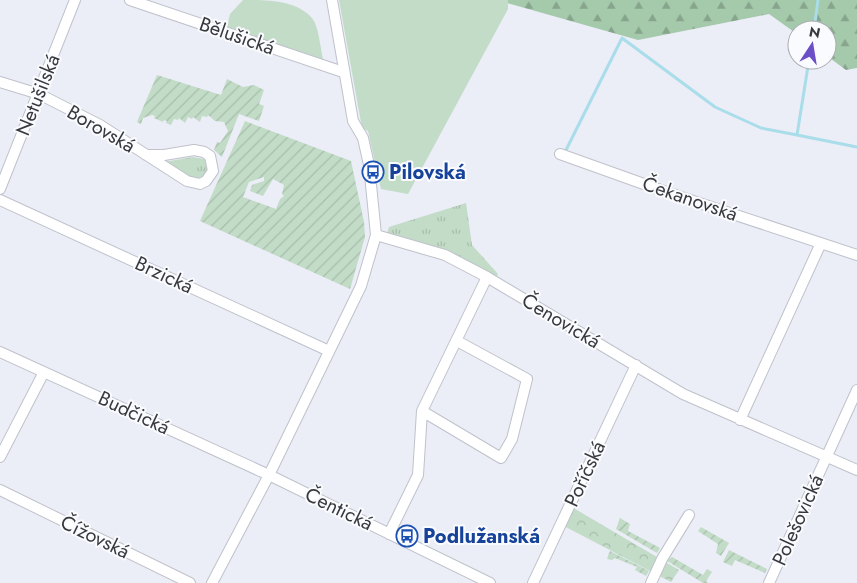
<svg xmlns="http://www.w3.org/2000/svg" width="857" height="583" font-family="Jost,sans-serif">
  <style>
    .grass { fill: url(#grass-tufts) }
    .forest { fill: url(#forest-firs) }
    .park { fill: url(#park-crowns) }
    .garden { fill: url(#garden-furrows); fill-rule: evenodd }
    .pitch { fill: #c2dcc7 }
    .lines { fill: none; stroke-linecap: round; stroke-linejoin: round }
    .stream { stroke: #a8dde9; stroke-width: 3 }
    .street-casing { stroke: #bfc2cb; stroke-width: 12 }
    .street { stroke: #fff; stroke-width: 10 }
    .labels { text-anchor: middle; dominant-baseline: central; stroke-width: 4; stroke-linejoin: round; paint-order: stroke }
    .street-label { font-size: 20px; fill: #38393d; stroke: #fafbff }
    .transit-label { font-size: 20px; font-weight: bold; fill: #164399; stroke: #fafbff; text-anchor: start }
  </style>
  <defs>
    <pattern id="grass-tufts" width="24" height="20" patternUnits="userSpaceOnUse" patternTransform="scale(1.25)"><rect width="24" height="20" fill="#c2dcc7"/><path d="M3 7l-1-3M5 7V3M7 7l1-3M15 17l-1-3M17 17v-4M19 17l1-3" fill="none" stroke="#a7beac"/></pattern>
    <pattern id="forest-firs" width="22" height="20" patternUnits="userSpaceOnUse" patternTransform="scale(1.25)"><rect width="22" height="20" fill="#a4c9ab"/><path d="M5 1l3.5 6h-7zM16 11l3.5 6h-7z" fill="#87a48c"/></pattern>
    <pattern id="park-crowns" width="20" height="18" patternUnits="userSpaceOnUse" patternTransform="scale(1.25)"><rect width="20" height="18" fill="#c2dcc7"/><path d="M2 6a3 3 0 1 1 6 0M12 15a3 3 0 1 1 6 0" fill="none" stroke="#a7beac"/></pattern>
    <pattern id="garden-furrows" width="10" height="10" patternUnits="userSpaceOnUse" patternTransform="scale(1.25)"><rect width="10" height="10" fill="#c2dcc7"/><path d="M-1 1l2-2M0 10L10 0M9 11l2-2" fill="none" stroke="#a7beac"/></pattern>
  </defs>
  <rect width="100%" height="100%" fill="#ebedf7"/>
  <!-- grass -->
  <path class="grass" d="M193,157L204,159L209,165L207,176L197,181L164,162Z
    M466,203L472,245L498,274L496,277L387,234L389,227Z"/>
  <!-- forest -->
  <path class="forest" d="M508,0H857V68L846,70L827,56V30H797V34L769,14L638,40L507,3Z"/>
  <!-- park -->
  <path class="park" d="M570,506L679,570L671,582L562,525Z"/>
  <!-- garden -->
  <path class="garden" d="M157,75L221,95L227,79L243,87L254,85L264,90L259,104L264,106L259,121L239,114L222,157L214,150L217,142L220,143L228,131L224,122L215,121L208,115L207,117L202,116L200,122L193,117L192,119L188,117L185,123L179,118L178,120L174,119L171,125L166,123L167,121L164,120L163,122L154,118L155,116L152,115L143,118L141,124L137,122Z
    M245,121L351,161L364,222L365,237L350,289L200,221ZM264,177V181L252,185L250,191L263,196L273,179L284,185L282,194L284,196L280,199L276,209L243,197L249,182Z
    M620,518L630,524L628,531L660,548L657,553L616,529Z
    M701,527L729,543L721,556L716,553L718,544L698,531Z
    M729,550L767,569L765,573L735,560L732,566L723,562Z
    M610,551L649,571L646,576L635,570L637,567L615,558L612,560L607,559Z
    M671,553L669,559L672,557L703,575L707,569L712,572L706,581L708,583H703L664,559Z"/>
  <!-- pitch -->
  <path class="pitch" d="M243,0C267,0 296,0 312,18C319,27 320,47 323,59L227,27L230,14Z
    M339,0H508V9L408,194L381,189L368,131L362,128Z"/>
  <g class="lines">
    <!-- stream -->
    <path class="stream" d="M814,30L818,0
      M809,60L797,135L857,147
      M565,152L622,38L715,107L761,128L797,135"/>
    <!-- street casing -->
    <g class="street-casing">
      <path id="street" d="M130,0L343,72
        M0,82L39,94L100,125L187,181L200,184L206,181L213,171L210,156L204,152L194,150L164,155H146
        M560,154L669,193L857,255
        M0,189L75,0
        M0,200L329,351
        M376,235L445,255L487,277L683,394L857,470
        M0,352L269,475L490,583
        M422,411L501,458L512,439L527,379L457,341
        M740,420L821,243
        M0,457L44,372
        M0,490L190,583
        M389,534L418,475L422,411L487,277
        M212,583L269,475L361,286L376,235L369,165L363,138L353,121L332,0
        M533,583L636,365
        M651,583L662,559L689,515
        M769,583L857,390"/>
    </g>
    <!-- street -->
    <use href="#street" class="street"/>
  </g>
  <!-- icons -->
  <defs>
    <g id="bus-ring" transform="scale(1.125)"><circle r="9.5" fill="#fafbff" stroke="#1a4fb4" stroke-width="1.5"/><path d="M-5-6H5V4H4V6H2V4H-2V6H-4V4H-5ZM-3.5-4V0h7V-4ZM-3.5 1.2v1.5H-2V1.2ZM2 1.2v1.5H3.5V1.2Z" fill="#1a4fb4"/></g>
  </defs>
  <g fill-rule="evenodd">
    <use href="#bus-ring" x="373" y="172"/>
    <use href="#bus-ring" x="407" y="536"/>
  </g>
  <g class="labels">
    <!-- street labels -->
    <g class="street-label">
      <text transform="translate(237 36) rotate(19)">Bělušická</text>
      <text transform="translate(38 95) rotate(-68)">Netušilská</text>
      <text transform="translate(101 129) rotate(30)">Borovská</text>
      <text transform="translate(690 199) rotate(19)">Čekanovská</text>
      <text transform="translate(164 275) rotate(25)">Brzická</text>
      <text transform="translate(561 321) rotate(31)">Čenovická</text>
      <text transform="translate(134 413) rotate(25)">Budčická</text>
      <text transform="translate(585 474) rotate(-65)">Poříčská</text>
      <text transform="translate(339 509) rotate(26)">Čentická</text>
      <text transform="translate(798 520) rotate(-66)">Polešovická</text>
      <text transform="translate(95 537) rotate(26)">Čížovská</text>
    </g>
    <!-- transit labels -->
    <g class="transit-label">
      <text x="389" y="172">Pilovská</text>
      <text x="423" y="536">Podlužanská</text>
    </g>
  </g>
  <!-- north arrow -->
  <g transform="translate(812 45) rotate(12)"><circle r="24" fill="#fafbff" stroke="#acadb1"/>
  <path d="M0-4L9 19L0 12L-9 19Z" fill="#6c4fc8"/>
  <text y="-8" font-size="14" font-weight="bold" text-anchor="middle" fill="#38393d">N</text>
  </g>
</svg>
